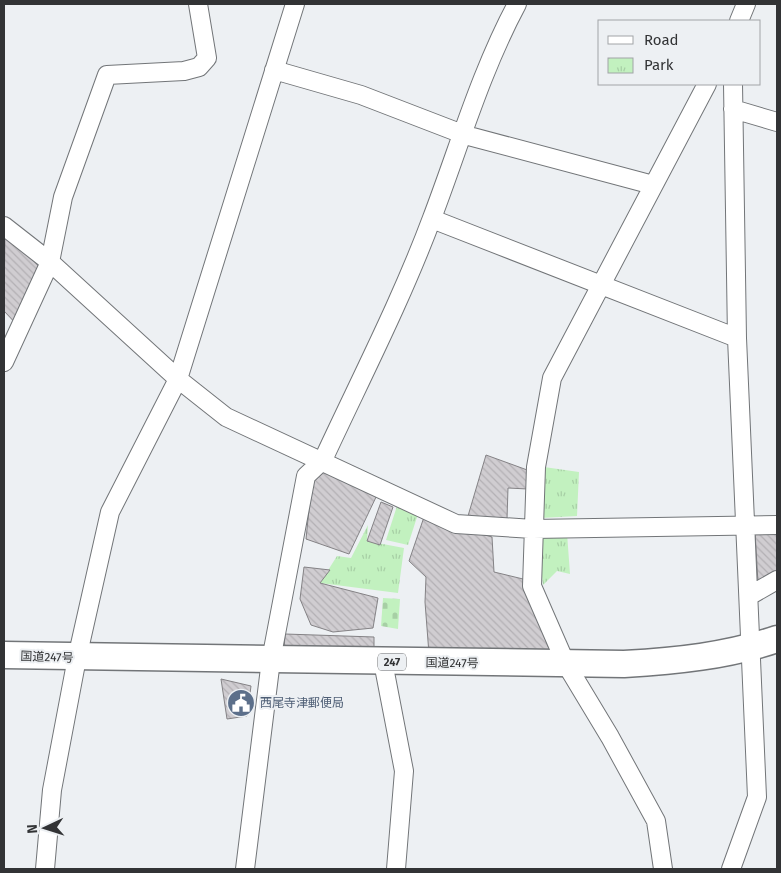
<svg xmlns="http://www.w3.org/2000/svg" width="781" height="873" font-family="'Fira Sans','Noto Sans JP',sans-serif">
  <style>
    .cemetery { fill: url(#cemetery-stones) }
    .park { fill: url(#park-tufts) }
    .building { fill: url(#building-back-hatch); stroke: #848285 }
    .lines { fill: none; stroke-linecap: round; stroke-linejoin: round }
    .minor-casing { stroke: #727578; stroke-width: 20 }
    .highway-casing { stroke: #727578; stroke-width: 29 }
    .minor { stroke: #fff; stroke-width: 18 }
    .highway { stroke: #fff; stroke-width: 26 }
    .labels { text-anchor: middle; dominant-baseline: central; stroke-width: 4; stroke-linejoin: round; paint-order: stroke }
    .shield { fill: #edf0f3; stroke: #6a6c6e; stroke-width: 1 }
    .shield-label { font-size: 11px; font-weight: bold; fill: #323335 }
    .street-label { font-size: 12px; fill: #323335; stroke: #edf0f3 }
    .service-label { font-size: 12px; fill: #4e5e75; stroke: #edf0f3; text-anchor: start }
  </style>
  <defs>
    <pattern id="cemetery-stones" width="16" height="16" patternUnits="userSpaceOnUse" patternTransform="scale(1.25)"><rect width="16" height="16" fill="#c2f1bf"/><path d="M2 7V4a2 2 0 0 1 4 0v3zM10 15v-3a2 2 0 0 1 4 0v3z" fill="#a7cfa5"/></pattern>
    <pattern id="park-tufts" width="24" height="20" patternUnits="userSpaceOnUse" patternTransform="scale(1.25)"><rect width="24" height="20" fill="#c2f1bf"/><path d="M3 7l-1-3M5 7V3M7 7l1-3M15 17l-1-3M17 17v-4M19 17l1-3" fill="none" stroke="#a7cfa5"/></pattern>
    <pattern id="building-back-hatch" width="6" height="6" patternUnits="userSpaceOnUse" patternTransform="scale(1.25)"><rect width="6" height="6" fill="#d0cdd1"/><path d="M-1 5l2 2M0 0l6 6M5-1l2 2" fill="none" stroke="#b3b0b4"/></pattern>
  </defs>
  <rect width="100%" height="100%" fill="#edf0f3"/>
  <!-- cemetery -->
  <path class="cemetery" d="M383,598L400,599L398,629L381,626Z"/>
  <!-- park -->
  <path class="park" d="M544,467L579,472L577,516L541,518Z
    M398,503L418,514L408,545L386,540Z
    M368,525L367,541L404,548L398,593L320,583L337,556L351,558Z
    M567,533L570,574L557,571L543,585L537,534Z"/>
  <!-- building -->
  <path class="building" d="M5,227L45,274L20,328L4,311Z
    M486,455L530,471L528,489L508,488L507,519L468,516Z
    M322,470L377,495L349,554L306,539L312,480Z
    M381,502L393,507L380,545L367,541Z
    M424,517L492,537L494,572L523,579L551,654H429L425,602L426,577L409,561Z
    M755,531H777V572L758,583Z
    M304,567L330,570L320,583L378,598L373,628L333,632L311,625L300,599Z
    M285,634L374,637V654L284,651Z
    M221,679L251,686L247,716L227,719Z"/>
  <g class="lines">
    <!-- minor casing -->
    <g class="minor-casing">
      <path id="minor" d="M739,21L746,4
        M274,70L361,95L465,135L653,185
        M733,109L777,122
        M432,219L737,338
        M4,226L50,262L178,379L226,417L456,524L533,529L777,525
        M4,362L50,262L63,197L107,75L184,71L199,67L207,58L198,4
        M749,596L777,580
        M383,662L404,771L396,869
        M45,869L52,790L77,658L110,512L178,379L295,4
        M245,869L271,660L306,476L323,460C360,380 401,301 432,218C459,147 481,71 517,4
        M663,869L656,821L610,737L566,664L532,586L536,467L552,378L707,84
        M731,869L757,797L737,338L733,84"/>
    </g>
    <!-- highway casing -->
    <g class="highway-casing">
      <path id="highway" d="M4,655L624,664C676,661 727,656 777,639"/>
    </g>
    <!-- minor -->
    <use href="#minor" class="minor"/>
    <!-- highway -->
    <use href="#highway" class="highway"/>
  </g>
  <!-- icons -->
  <defs>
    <g id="civic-disc" transform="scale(1.4375)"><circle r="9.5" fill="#5c6f8a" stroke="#edf0f3"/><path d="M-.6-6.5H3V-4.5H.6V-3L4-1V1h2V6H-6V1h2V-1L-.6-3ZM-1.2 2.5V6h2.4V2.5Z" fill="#fff"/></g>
  </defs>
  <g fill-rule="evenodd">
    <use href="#civic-disc" x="241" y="703"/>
  </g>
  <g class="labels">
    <!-- shield labels -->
    <rect class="shield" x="378" y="653.5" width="28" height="17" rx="4"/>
    <g class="shield-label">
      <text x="392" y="662">247</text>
    </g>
    <!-- street labels -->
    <g class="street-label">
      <text transform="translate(47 657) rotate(2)">国道247号</text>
      <text transform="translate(452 663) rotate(1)">国道247号</text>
    </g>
    <!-- service labels -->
    <g class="service-label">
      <text x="260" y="703">西尾寺津郵便局</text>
    </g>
  </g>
  <!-- border -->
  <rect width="781" height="873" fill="none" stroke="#323335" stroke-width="10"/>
  <!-- legend -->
  <rect x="598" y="20" width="162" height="65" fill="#edf0f3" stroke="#a2a4a7"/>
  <rect x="608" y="36" width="25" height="8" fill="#ffffff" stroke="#a2a4a7"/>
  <text x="644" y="45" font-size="15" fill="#323335">Road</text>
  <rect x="608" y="58" width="25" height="15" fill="url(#park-tufts)" stroke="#a2a4a7"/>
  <text x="644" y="70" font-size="15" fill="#323335">Park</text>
  <!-- north arrow -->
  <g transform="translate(45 828) rotate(266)" stroke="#edf0f3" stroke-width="4" paint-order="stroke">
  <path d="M0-4L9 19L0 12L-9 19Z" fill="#323335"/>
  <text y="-8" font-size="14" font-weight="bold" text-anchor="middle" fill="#323335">N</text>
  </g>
</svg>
